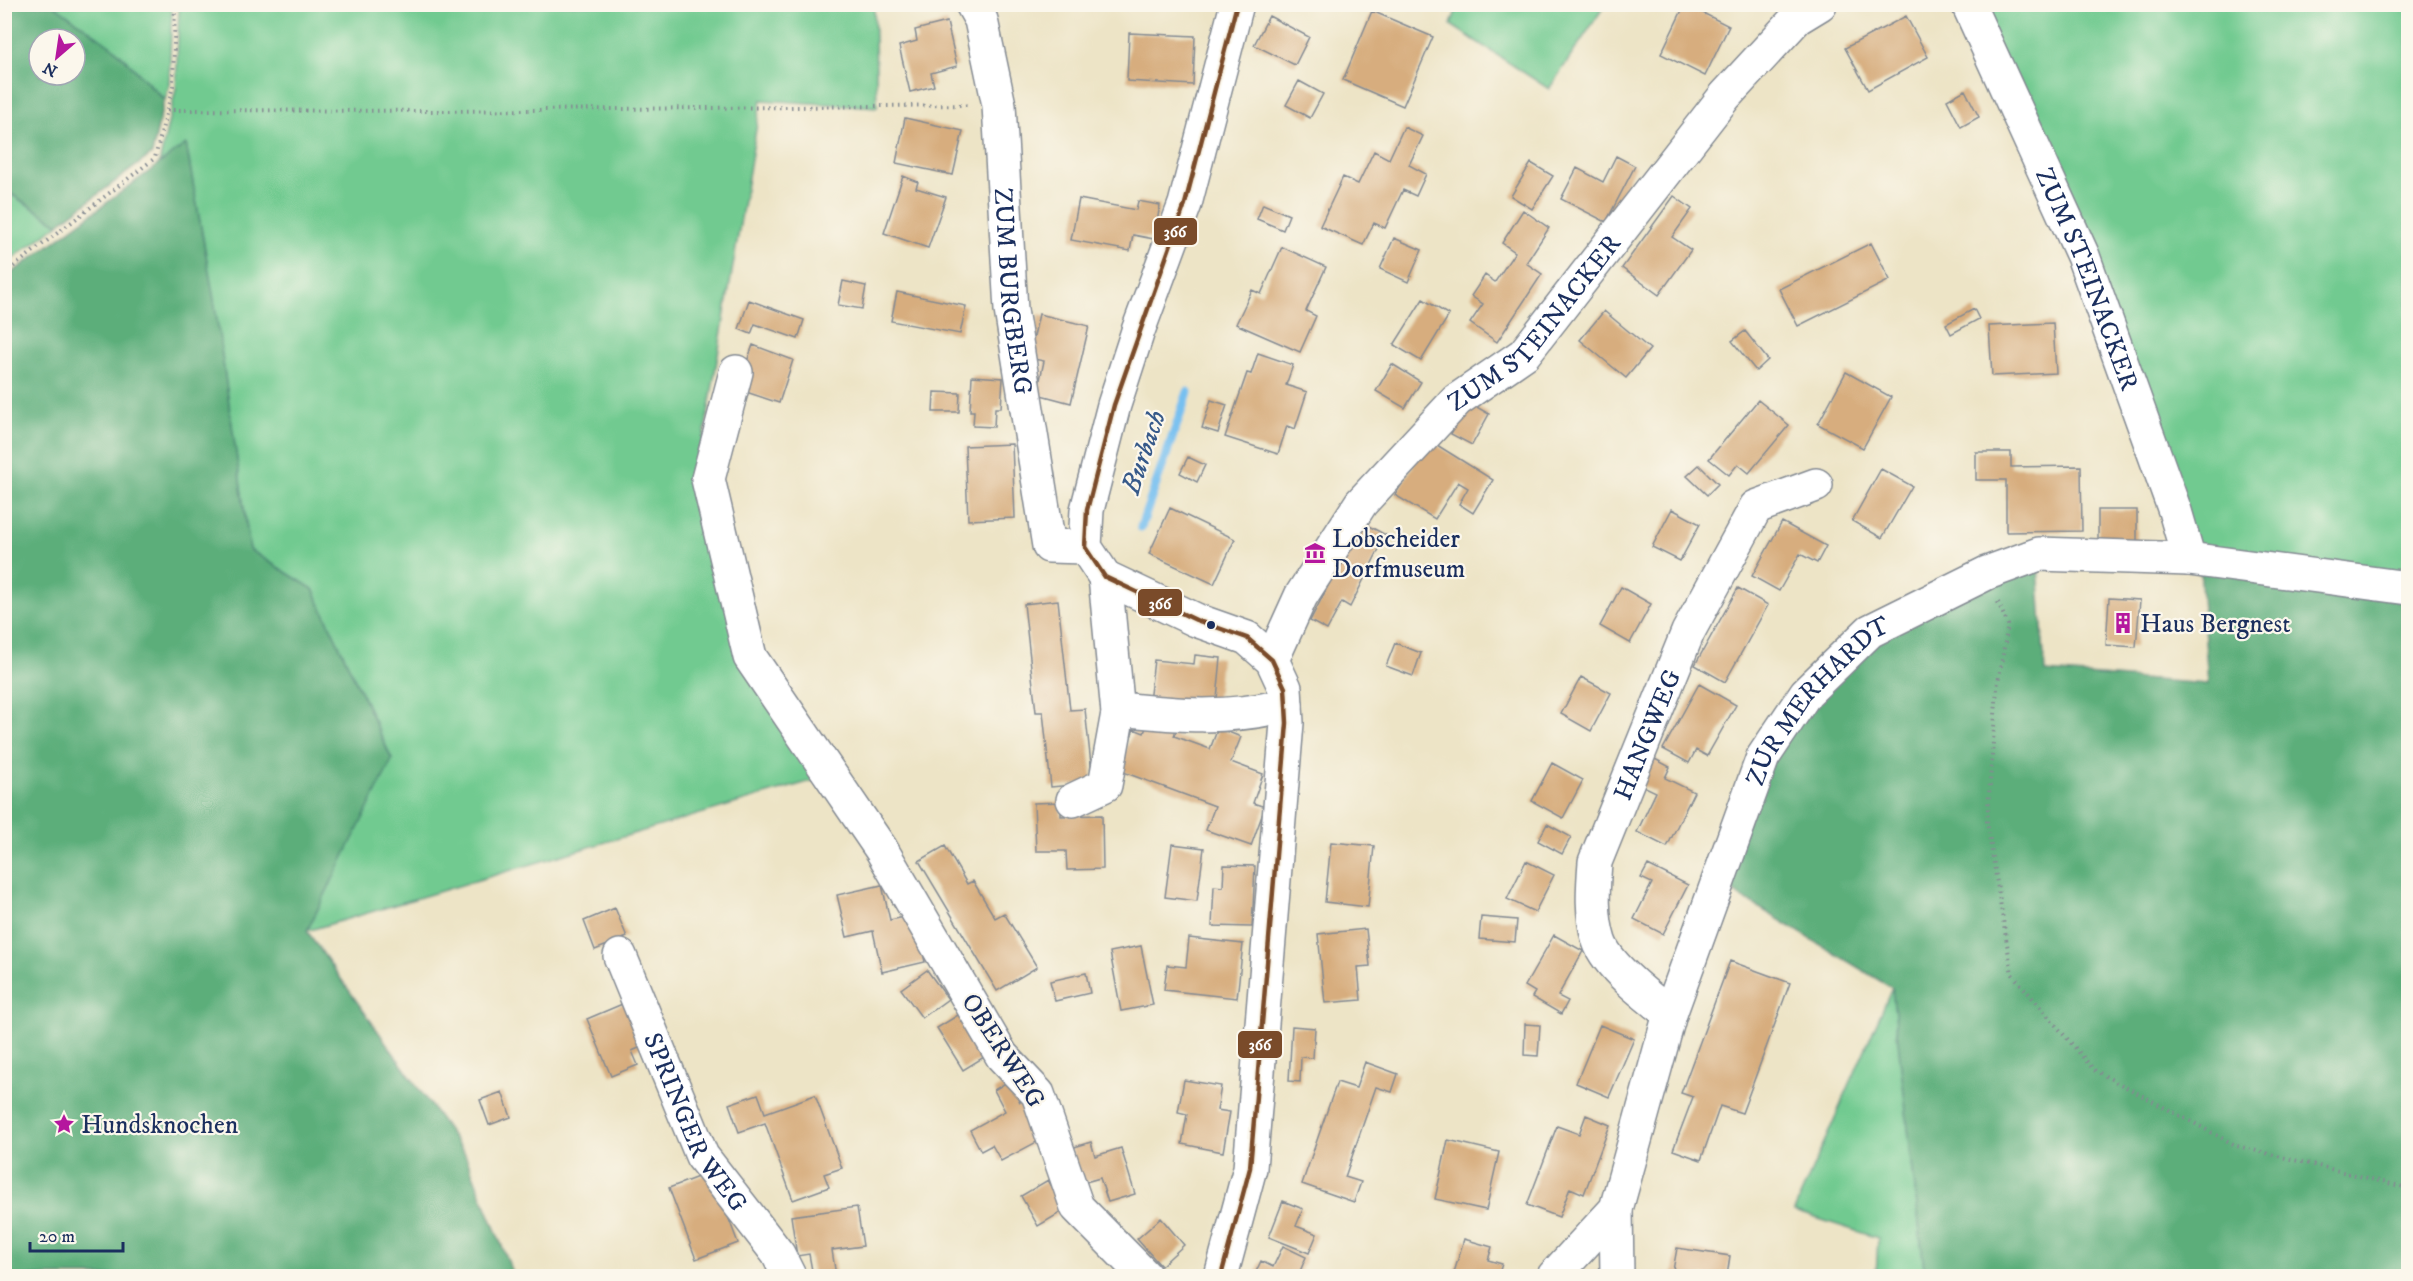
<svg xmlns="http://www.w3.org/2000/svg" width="2413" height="1281" font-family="'IM FELL DW Pica',serif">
<rect width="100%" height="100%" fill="#fbf7ec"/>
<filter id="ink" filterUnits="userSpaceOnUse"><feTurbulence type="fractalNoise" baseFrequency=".0167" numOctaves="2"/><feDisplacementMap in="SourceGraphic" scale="12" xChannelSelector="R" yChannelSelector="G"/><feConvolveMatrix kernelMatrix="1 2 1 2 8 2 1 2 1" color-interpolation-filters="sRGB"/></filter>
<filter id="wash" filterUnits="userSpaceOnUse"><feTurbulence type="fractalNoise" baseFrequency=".008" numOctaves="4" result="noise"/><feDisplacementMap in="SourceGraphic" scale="24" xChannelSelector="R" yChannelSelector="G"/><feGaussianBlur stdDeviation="1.35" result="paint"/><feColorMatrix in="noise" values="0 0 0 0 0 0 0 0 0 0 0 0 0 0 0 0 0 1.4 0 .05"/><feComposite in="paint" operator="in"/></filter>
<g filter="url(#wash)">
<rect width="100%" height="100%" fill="#ede4c6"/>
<path fill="#71ca90" stroke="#467c77" stroke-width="1.5" d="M 54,5 L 172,5 L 169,86 L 165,100 L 115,49 Z
M 179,5 L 874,5 L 877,107 L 761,100 L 697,479 L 745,663 L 818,779 L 307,931 L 392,759 L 313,589 L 250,550 L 214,300 L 186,144 L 159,164 L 176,88 Z
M 1458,5 L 1458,4 L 1605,5 L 1549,89 L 1451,25 Z
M 1973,5 L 2408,5 L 2408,581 L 2194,554 Z
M 4,190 L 59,224 L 5,264 L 4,264 Z
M 1892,988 L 1925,1276 L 1876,1276 L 1878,1238 L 1794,1211 Z"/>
<path fill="#5cae7a" stroke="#3c6e6c" stroke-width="1.5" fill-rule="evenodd" d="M 4,5 L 54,5 L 114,48 L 164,100 L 152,154 L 58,224 L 5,190 ZM 39,39 L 75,39 L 75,75 L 39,75 Z
M 186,144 L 214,300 L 250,550 L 313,589 L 392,760 L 307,931 L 465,1154 L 514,1276 L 5,1276 L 5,278 Z
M 2038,565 L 2045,672 L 2208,684 L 2200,567 L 2408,593 L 2408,1276 L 1925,1276 L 1892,988 L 1725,887 L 1768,759 L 1875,636 Z"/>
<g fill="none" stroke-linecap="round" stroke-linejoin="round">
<path stroke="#77c0f0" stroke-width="9" d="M 1141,527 L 1188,392"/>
</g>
<g id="blocks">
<path fill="#d7ad7e" d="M 1685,4 L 1729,26 L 1705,76 L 1661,54 Z
M 1372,11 L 1433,37 L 1403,106 L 1343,80 Z
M 1269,16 L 1309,37 L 1295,65 L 1254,45 Z
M 1906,16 L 1928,57 L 1868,90 L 1845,48 Z
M 947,22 L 957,66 L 931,73 L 934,86 L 910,92 L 899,46 L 917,41 L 915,30 Z
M 1129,33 L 1195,36 L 1193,85 L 1127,81 Z
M 1299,81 L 1323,94 L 1310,118 L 1286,105 Z
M 1965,90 L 1979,117 L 1961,127 L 1947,100 Z
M 905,118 L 963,131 L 953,175 L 896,163 Z
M 1404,127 L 1423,136 L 1409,165 L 1426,174 L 1416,196 L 1403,190 L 1385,228 L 1374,223 L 1363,245 L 1320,226 L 1343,177 L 1358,184 L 1374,151 L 1389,159 Z
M 1616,156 L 1635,166 L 1606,222 L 1561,199 L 1577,168 L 1603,182 Z
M 1531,163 L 1553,176 L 1532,209 L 1511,196 Z
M 903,176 L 918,182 L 916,188 L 946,197 L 928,248 L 884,233 Z
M 1674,196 L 1692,209 L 1672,237 L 1691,250 L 1659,295 L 1622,268 Z
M 1079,199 L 1136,210 L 1138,201 L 1160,205 L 1154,239 L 1133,235 L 1130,251 L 1071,240 Z
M 1263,204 L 1289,215 L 1283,230 L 1257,219 Z
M 1523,210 L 1549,228 L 1526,263 L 1542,274 L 1497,342 L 1470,323 L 1483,304 L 1471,296 L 1485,275 L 1495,282 L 1515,252 L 1502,243 Z
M 1394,238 L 1422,250 L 1408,282 L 1380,269 Z
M 1871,243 L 1890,280 L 1798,326 L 1779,289 Z
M 1282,247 L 1326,267 L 1306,311 L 1316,316 L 1300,352 L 1236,324 L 1252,290 L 1261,294 Z
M 843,281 L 866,286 L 862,309 L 838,305 Z
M 897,292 L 966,306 L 960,334 L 891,321 Z
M 1423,299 L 1449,315 L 1421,361 L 1394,345 Z
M 749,300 L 804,320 L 798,339 L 755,324 L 751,334 L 739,329 Z
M 1974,309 L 1979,319 L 1951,334 L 1946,324 Z
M 1604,311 L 1650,349 L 1626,378 L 1580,340 Z
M 1039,314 L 1089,326 L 1071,403 L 1037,394 L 1044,361 L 1029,358 Z
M 2053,323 L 2056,373 L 1992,376 L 1989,326 Z
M 1745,331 L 1768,360 L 1756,371 L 1732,341 Z
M 753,345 L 793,360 L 779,403 L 737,389 Z
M 1258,353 L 1293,365 L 1286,385 L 1307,392 L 1295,429 L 1287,426 L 1278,454 L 1225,437 L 1247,373 L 1251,374 Z
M 1392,364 L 1421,382 L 1405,408 L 1376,391 Z
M 1846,372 L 1891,397 L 1863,448 L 1818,424 Z
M 972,376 L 1003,378 L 1001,408 L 995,408 L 994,427 L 973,426 L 974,411 L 970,411 Z
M 934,392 L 960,393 L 959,412 L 933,412 Z
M 1211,400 L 1227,405 L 1218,433 L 1202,428 Z
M 1758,400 L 1789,425 L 1749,473 L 1738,464 L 1729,475 L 1709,459 Z
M 1468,402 L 1489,414 L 1472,445 L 1451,434 Z
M 1429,440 L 1493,480 L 1473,513 L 1459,504 L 1468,488 L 1458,482 L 1435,519 L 1395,495 Z
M 1012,444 L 1015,518 L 968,520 L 965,446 Z
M 1976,452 L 2011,452 L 2011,467 L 2081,466 L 2082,531 L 2006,532 L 2006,480 L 1976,480 Z
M 1188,457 L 1205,465 L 1197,482 L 1180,473 Z
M 1699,465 L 1718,484 L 1707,495 L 1687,476 Z
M 1881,469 L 1912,486 L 1882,538 L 1852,521 Z
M 1170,508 L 1235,539 L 1214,584 L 1149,554 Z
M 1672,509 L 1700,524 L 1680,561 L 1652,547 Z
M 2098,510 L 2137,510 L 2137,546 L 2098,546 Z
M 1361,522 L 1386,535 L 1350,607 L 1342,602 L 1327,630 L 1310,621 Z
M 1782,522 L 1826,546 L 1817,563 L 1800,554 L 1779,591 L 1752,576 Z
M 1621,587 L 1651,604 L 1630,643 L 1600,626 Z
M 1738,588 L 1768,605 L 1725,682 L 1695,665 Z
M 2109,598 L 2140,600 L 2136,647 L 2106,645 Z
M 1058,600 L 1070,710 L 1085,709 L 1093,783 L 1051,787 L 1043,712 L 1036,712 L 1024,604 Z
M 1395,643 L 1421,653 L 1413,676 L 1386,666 Z
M 1195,655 L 1221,658 L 1216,709 L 1149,702 L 1154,660 L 1194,664 Z
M 1581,677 L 1611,693 L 1591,731 L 1561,714 Z
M 1699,684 L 1736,705 L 1707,756 L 1696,750 L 1689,763 L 1663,749 Z
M 1150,716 L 1177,727 L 1174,736 L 1210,749 L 1218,728 L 1241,737 L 1231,762 L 1263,774 L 1253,803 L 1265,807 L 1251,846 L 1206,830 L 1215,806 L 1118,770 L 1134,729 L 1144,733 Z
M 1653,758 L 1670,767 L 1665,778 L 1694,792 L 1667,847 L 1637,832 L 1656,792 L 1639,784 Z
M 1552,763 L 1583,780 L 1563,818 L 1532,801 Z
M 1061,802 L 1061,816 L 1102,815 L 1103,869 L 1067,870 L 1066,851 L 1036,851 L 1034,803 Z
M 1547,824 L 1571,837 L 1562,854 L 1538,841 Z
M 1331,842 L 1374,846 L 1368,907 L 1325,902 Z
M 1172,844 L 1204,848 L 1197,901 L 1165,897 Z
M 945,846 L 967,884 L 973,881 L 995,918 L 1004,913 L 1037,967 L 997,991 L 919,861 Z
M 1526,861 L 1554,875 L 1535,912 L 1507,899 Z
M 1224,865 L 1255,866 L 1252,927 L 1212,926 L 1214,886 L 1223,887 Z
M 1648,865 L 1688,885 L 1663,934 L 1634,919 L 1652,883 L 1641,878 Z
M 882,885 L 890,920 L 914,915 L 925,962 L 882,972 L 873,931 L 847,937 L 837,895 Z
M 615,908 L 627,937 L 595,950 L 584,921 Z
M 1481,917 L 1517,920 L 1515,942 L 1479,939 Z
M 1366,929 L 1370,966 L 1358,967 L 1361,1000 L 1325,1003 L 1318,934 Z
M 1554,935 L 1583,951 L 1558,996 L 1568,1001 L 1561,1014 L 1532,997 L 1535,992 L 1525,986 Z
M 1189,938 L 1243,944 L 1237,998 L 1164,990 L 1167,965 L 1186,967 Z
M 1141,946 L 1153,1005 L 1121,1011 L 1110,952 Z
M 1730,961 L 1790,983 L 1742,1113 L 1720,1106 L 1701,1160 L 1673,1150 L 1693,1097 L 1681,1093 Z
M 927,970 L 948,999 L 922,1018 L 901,989 Z
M 1086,973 L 1090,993 L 1055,1001 L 1050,981 Z
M 627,1002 L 646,1045 L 632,1051 L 638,1065 L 611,1076 L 587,1019 Z
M 963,1012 L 989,1054 L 963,1070 L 937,1028 Z
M 1525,1024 L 1540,1025 L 1538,1056 L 1524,1055 Z
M 1600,1025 L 1634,1039 L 1609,1097 L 1576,1083 Z
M 1292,1026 L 1315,1028 L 1313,1058 L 1301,1057 L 1300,1082 L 1289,1081 Z
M 1365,1062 L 1398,1074 L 1392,1092 L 1376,1087 L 1345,1177 L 1361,1182 L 1354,1202 L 1302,1184 L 1337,1082 L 1356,1088 Z
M 1184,1080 L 1221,1086 L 1217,1110 L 1230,1112 L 1223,1152 L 1182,1144 L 1187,1114 L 1178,1112 Z
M 1009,1081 L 1020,1102 L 1028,1098 L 1048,1136 L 1001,1161 L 992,1145 L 981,1151 L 970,1130 L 1005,1111 L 994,1090 Z
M 502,1092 L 511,1117 L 489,1125 L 480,1100 Z
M 758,1094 L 765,1113 L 815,1095 L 842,1168 L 824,1174 L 829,1187 L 793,1200 L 765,1123 L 739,1132 L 729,1104 Z
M 1586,1115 L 1610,1125 L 1584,1194 L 1570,1188 L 1559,1217 L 1527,1205 L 1557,1126 L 1579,1134 Z
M 1448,1140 L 1499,1152 L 1486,1210 L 1435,1199 Z
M 1091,1142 L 1095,1156 L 1121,1148 L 1135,1194 L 1108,1202 L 1100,1178 L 1082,1183 L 1071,1148 Z
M 711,1172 L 738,1243 L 696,1259 L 669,1188 Z
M 1048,1180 L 1065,1210 L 1038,1226 L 1021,1196 Z
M 1283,1201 L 1303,1209 L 1296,1226 L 1317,1234 L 1309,1253 L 1269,1237 Z
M 857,1207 L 863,1246 L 832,1250 L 836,1276 L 813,1276 L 809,1254 L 797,1256 L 791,1216 Z
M 1161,1218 L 1184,1245 L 1161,1266 L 1137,1239 Z
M 1464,1239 L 1492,1247 L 1488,1260 L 1502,1264 L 1498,1276 L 1453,1276 Z
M 1283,1246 L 1306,1257 L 1298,1276 L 1254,1276 L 1261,1261 L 1273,1267 Z
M 1677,1248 L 1730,1256 L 1727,1276 L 1672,1276 Z"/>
</g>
</g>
<g filter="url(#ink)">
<use href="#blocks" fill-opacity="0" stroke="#848a92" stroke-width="1.5"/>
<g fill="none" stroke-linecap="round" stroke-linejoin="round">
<defs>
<g id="minor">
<path id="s1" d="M 972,4 L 981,20 L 999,105 L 1011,310 L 1049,546 L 1085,547"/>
<path id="s2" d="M 1968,4 L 2083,256 L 2175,511 L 2189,559"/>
<path d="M 736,372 L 708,479 L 750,657 L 881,849 L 1002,1056 L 1038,1094 L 1077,1207 L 1145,1276"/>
<path id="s3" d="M 1272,660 L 1301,596 L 1361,503 L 1457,400 L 1524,354 L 1725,96 L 1797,18 L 1820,4"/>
<path d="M 1118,709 C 1177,715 1227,720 1286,705"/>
<path d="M 1073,800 L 1105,785 L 1118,713 L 1105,577"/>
<path id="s4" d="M 620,956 L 702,1156 L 778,1254 L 789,1276"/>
<path id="s5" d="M 1670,1014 C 1649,998 1607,966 1599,941 C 1591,916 1593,888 1595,862 L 1688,632 L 1756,507 L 1816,485"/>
<path d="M 1616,1209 L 1617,1276"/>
<path d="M 1221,1276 L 1250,1168 L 1287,723 L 1285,688 L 1272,660 L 1247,638 L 1196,620 L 1105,577 L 1085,547 L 1087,510 L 1114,405 L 1138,331 L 1185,204 L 1237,4"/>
<path id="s6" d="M 1554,1276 L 1616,1209 L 1670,1014 L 1763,757 L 1806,693 L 1870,631 L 1987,573 L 2039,554 L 2189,559 L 2408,588"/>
</g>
</defs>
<use href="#minor" stroke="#848a92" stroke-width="36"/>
<path stroke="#848a92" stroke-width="4" stroke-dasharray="1.5 4.5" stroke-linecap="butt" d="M 167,110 L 443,111 L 967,105
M 4,274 L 155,158 L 173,86 L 175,4
M 1998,602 L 2008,625 L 1997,688 L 1987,822 L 2012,974 L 2094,1070 L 2237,1146 L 2408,1188"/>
<use href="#minor" stroke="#fff" stroke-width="33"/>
<defs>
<path id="bus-1" d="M 1221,1276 L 1250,1168 L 1287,723 L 1285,688 L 1272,660 L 1247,638 L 1196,620 L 1105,577 L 1085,547 L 1087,510 L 1114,405 L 1185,204 L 1237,4"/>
</defs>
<use href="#bus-1" stroke="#fbf7ec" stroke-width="9"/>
<use href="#bus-1" stroke="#7a4b2a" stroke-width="4.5"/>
</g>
</g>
<defs>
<symbol id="museum-bare" viewBox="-9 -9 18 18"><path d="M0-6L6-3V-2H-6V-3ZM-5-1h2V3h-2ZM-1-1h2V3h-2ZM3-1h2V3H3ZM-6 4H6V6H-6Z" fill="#b5179e" stroke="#fbf7ec" stroke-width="2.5" paint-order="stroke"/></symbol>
<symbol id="building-bare" viewBox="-9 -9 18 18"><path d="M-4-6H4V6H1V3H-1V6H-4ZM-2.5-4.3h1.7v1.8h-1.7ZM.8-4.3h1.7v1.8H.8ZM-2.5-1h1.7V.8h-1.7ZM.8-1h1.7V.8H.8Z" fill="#b5179e" stroke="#fbf7ec" stroke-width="2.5" paint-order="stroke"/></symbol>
<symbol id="sight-bare" viewBox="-9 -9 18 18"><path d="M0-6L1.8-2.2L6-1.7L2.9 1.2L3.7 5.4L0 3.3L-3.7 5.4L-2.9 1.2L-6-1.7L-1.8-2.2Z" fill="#b5179e" stroke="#fbf7ec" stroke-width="2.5" paint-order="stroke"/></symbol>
</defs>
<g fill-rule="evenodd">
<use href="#museum-bare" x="1300" y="538" width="30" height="30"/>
<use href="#building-bare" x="2108" y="608" width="30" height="30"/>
<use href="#sight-bare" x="49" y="1109" width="30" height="30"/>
</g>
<circle fill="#1b2f5e" stroke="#fbf7ec" stroke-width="2" cx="1211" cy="625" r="5"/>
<g text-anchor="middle" stroke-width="4.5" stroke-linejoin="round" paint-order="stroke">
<g font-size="26" fill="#1b2f5e" stroke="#fbf7ec">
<text dy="9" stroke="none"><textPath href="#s2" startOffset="300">ZUM STEINACKER</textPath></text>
<text dy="9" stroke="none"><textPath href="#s1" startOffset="292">ZUM BURGBERG</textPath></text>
<text dy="9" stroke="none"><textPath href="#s3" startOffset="432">ZUM STEINACKER</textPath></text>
<text dy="9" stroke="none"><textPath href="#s6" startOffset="645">ZUR MERHARDT</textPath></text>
<text dy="9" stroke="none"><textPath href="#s5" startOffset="320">HANGWEG</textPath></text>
<text transform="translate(1004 1050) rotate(57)" y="9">OBERWEG</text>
<text dy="9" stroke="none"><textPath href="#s4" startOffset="183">SPRINGER WEG</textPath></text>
</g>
<g font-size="26" fill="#1b2f5e" stroke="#fbf7ec" text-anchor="start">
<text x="1332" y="547">Lobscheider<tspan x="1332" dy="30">Dorfmuseum</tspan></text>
<text x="2140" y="632">Haus Bergnest</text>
<text x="81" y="1133">Hundsknochen</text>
</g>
<g font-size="27" font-style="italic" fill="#375a8a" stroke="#fbf7ec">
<text transform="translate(1143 452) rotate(-71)" y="9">Burbach</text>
</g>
</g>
<g stroke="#fbf7ec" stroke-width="2">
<rect x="1153" y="217" width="45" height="29" rx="6" fill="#7a4b2a"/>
<rect x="1137" y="588" width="46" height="29" rx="6" fill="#7a4b2a"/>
<rect x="1237" y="1030" width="46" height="29" rx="6" fill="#7a4b2a"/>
</g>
<g font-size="16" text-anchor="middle" font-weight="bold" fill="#fff">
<text x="1175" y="237">366</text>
<text x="1160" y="609">366</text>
<text x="1260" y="1050">366</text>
</g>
<rect width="2413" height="1281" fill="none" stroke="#fbf7ec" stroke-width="24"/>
<g transform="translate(57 57) rotate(209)"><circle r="28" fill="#fbf7ec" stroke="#a1a7b3" stroke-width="1.5"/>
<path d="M0-4.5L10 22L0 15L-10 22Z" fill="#b5179e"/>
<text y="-9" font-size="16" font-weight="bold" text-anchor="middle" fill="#1b2f5e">N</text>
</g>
<path d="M30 1242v9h93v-9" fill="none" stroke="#1b2f5e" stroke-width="3"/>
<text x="39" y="1242" font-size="18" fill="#1b2f5e" stroke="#fbf7ec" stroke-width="4.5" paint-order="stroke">20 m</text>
</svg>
